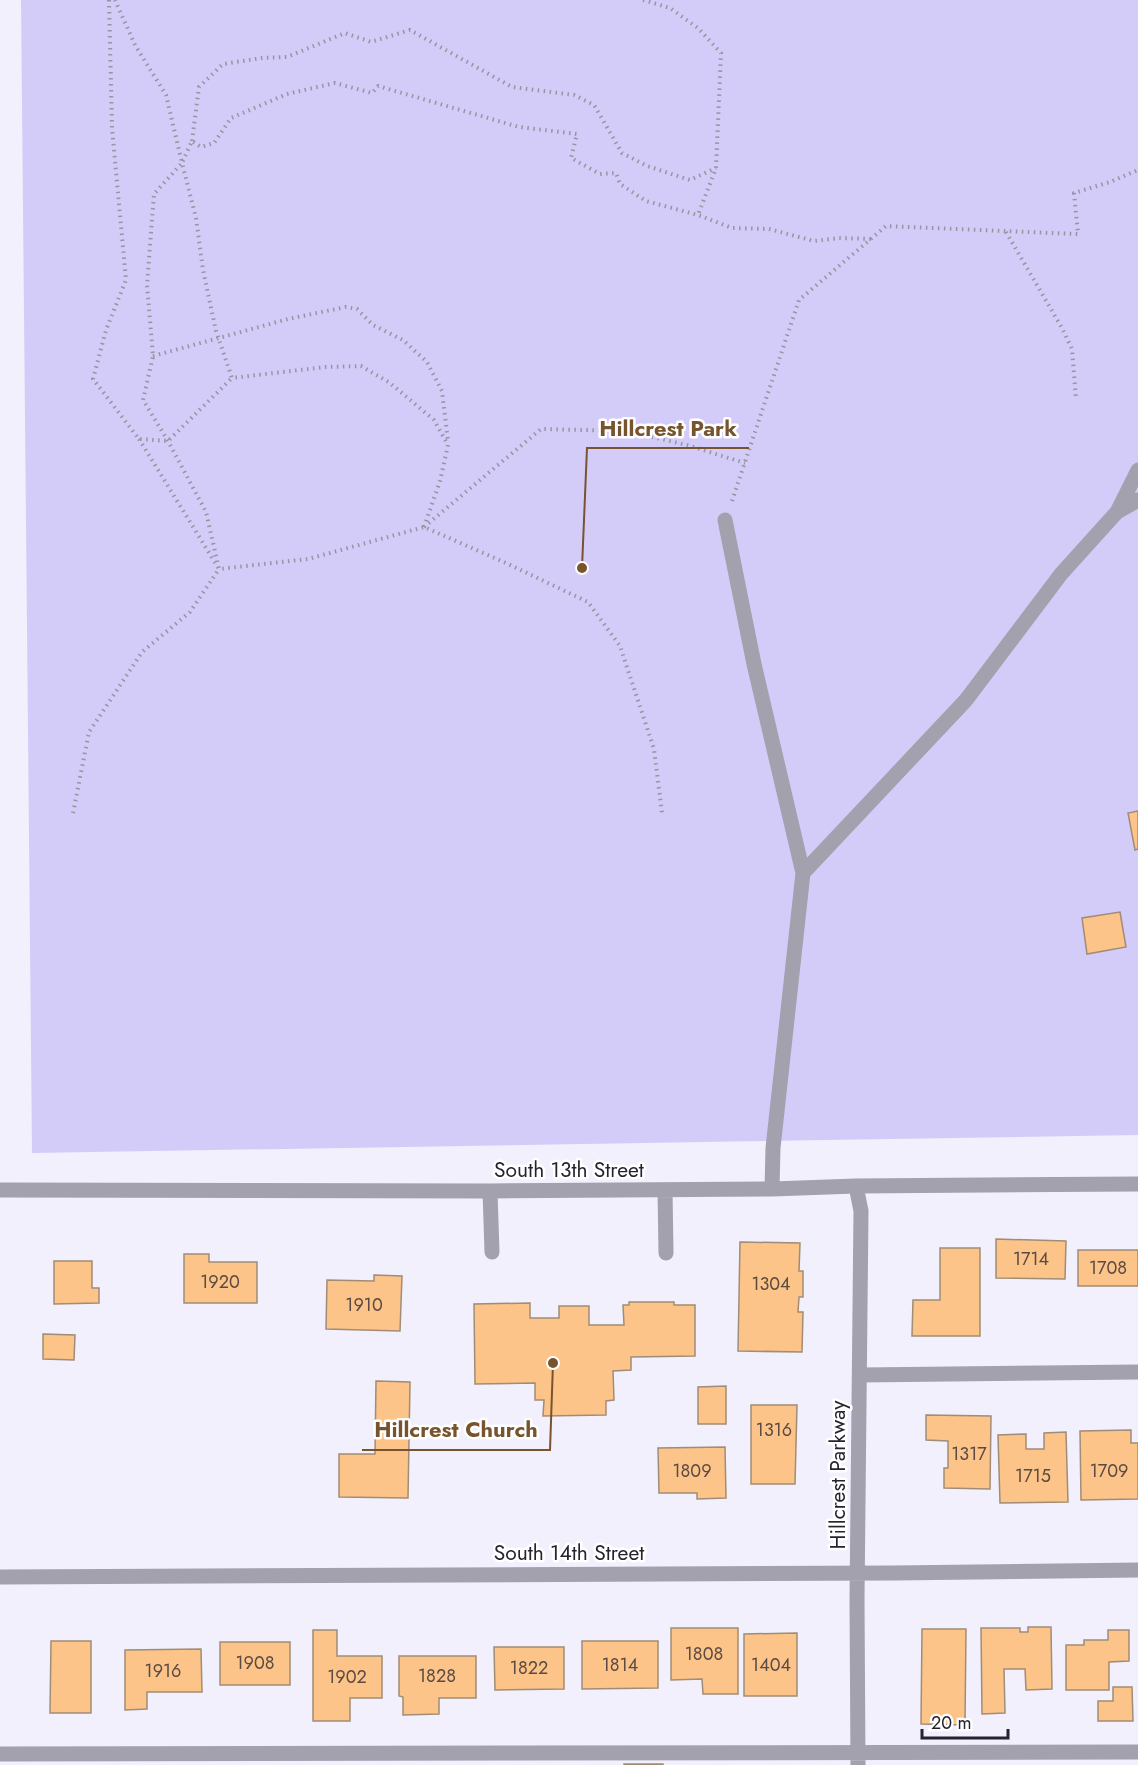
<svg xmlns="http://www.w3.org/2000/svg" width="1138" height="1765" font-family="Jost,sans-serif">
<rect width="100%" height="100%" fill="#f1f0fc"/>
<path fill="#d3ccf9" d="M 21,0 L 1138,0 L 1138,1135 L 32,1153 Z"/>
<path fill="#fcc488" stroke="#a18c76" stroke-width="1.5" d="M 1138,811 L 1138,849 L 1135,850 L 1128,813 Z
M 1120,912 L 1126,947 L 1087,954 L 1082,918 Z
M 996,1239 L 1066,1241 L 1065,1279 L 996,1278 Z
M 740,1242 L 800,1243 L 799,1271 L 803,1271 L 803,1297 L 799,1297 L 798,1312 L 803,1312 L 802,1352 L 738,1351 Z
M 940,1248 L 980,1248 L 980,1336 L 912,1336 L 913,1300 L 940,1300 Z
M 1078,1250 L 1138,1250 L 1138,1286 L 1078,1286 Z
M 184,1254 L 209,1254 L 209,1262 L 257,1262 L 257,1303 L 184,1303 Z
M 54,1261 L 92,1261 L 92,1288 L 99,1288 L 99,1303 L 54,1304 Z
M 374,1275 L 402,1276 L 400,1331 L 326,1329 L 327,1280 L 374,1281 Z
M 629,1302 L 674,1302 L 674,1305 L 695,1305 L 695,1356 L 631,1357 L 631,1370 L 613,1371 L 614,1400 L 606,1401 L 606,1415 L 543,1416 L 544,1400 L 535,1400 L 535,1383 L 475,1384 L 474,1304 L 530,1303 L 530,1318 L 559,1318 L 559,1306 L 589,1306 L 589,1325 L 624,1325 L 623,1305 L 629,1305 Z
M 43,1334 L 75,1335 L 74,1360 L 43,1359 Z
M 376,1381 L 410,1382 L 408,1498 L 339,1497 L 339,1454 L 375,1454 Z
M 726,1386 L 726,1424 L 698,1424 L 698,1387 Z
M 751,1405 L 797,1405 L 795,1484 L 751,1484 Z
M 926,1415 L 991,1416 L 990,1489 L 944,1488 L 944,1468 L 948,1468 L 948,1441 L 926,1440 Z
M 1131,1430 L 1131,1443 L 1138,1443 L 1138,1499 L 1081,1500 L 1080,1431 Z
M 1066,1432 L 1068,1502 L 1000,1503 L 998,1435 L 1026,1434 L 1026,1449 L 1044,1449 L 1044,1433 Z
M 725,1447 L 726,1498 L 697,1499 L 697,1493 L 659,1493 L 658,1448 Z
M 1028,1627 L 1051,1627 L 1052,1689 L 1026,1690 L 1025,1669 L 1004,1669 L 1005,1713 L 982,1714 L 981,1628 L 1020,1628 L 1020,1632 L 1028,1632 Z
M 671,1628 L 738,1628 L 738,1694 L 703,1694 L 702,1679 L 671,1680 Z
M 922,1629 L 966,1629 L 965,1725 L 921,1724 Z
M 313,1630 L 337,1630 L 337,1656 L 382,1656 L 382,1698 L 350,1698 L 350,1721 L 313,1721 Z
M 1108,1630 L 1129,1630 L 1129,1661 L 1109,1662 L 1109,1690 L 1066,1690 L 1066,1645 L 1084,1645 L 1084,1640 L 1108,1640 Z
M 797,1633 L 797,1696 L 744,1696 L 744,1634 Z
M 51,1641 L 91,1641 L 91,1713 L 50,1713 Z
M 582,1641 L 658,1641 L 658,1688 L 582,1689 Z
M 220,1642 L 290,1642 L 290,1685 L 220,1685 Z
M 494,1647 L 564,1647 L 564,1689 L 495,1690 Z
M 201,1649 L 202,1692 L 147,1692 L 147,1709 L 125,1710 L 125,1650 Z
M 399,1656 L 476,1656 L 476,1698 L 439,1698 L 439,1714 L 403,1715 L 403,1697 L 399,1696 Z
M 1113,1687 L 1132,1687 L 1133,1721 L 1098,1721 L 1098,1701 L 1113,1701 Z
M 624,1764 L 663,1764 L 663,1765 L 624,1765 Z"/>
<g fill="none" stroke-linecap="round" stroke-linejoin="round">
<path stroke="#9695a0" stroke-width="4" stroke-dasharray="1.5 4.5" stroke-linecap="butt" d="M 109,0 L 112,128 L 126,280 L 106,330 L 93,379 L 139,439 L 168,441 L 232,378
M 643,0 L 670,8 L 698,28 L 721,53 L 716,168 L 698,215
M 192,141 L 199,87 L 223,64 L 262,58 L 287,57 L 345,33 L 371,42 L 410,30 L 512,87 L 574,95 L 594,105 L 622,153 L 647,166 L 690,180 L 716,168
M 1006,232 L 1062,328 L 1072,349 L 1076,399
M 153,356 L 288,319 L 346,307 L 357,309 L 373,325 L 403,340 L 427,362 L 442,391 L 448,441
M 139,439 L 219,569 L 308,559 L 424,527 L 506,563 L 588,602 L 620,646 L 654,749 L 662,813
M 732,501 L 799,300 L 886,226 L 1078,234 L 1074,193 L 1110,182 L 1138,170
M 424,527 L 440,481 L 448,445 L 434,420 L 390,383 L 361,366 L 325,367 L 232,378 L 216,331 L 203,270 L 196,218 L 182,163 L 192,141 L 201,147 L 214,143 L 231,118 L 287,94 L 335,83 L 372,93 L 378,86 L 519,127 L 577,134 L 571,158 L 600,174 L 616,173 L 620,184 L 646,201 L 698,215 L 732,228 L 769,229 L 814,241 L 839,238 L 871,239
M 424,527 L 541,429 L 626,431 L 687,445 L 745,463
M 73,813 L 89,732 L 142,652 L 190,612 L 219,569 L 206,512 L 168,441 L 143,400 L 153,356 L 147,285 L 154,194 L 182,163 L 166,95 L 135,45 L 115,0"/>
<path stroke="#a2a1ad" stroke-width="15" d="M 1117,512 L 1138,500
M 725,520 L 754,664 L 803,873
M 856,1186 L 861,1211 L 857,1600 L 858,1765
M 772,1189 L 773,1148 L 803,873 L 966,700 L 1061,574 L 1117,512 L 1138,470
M 0,1190 L 490,1191 L 772,1189 L 856,1186 L 1138,1184
M 665,1190 L 666,1253
M 490,1191 L 492,1252
M 860,1375 L 1138,1372
M 0,1577 L 894,1573 L 1138,1570
M 0,1754 L 1138,1752"/>
</g>
<g text-anchor="middle" stroke-width="5" stroke-linejoin="round" paint-order="stroke">
<g font-size="18" fill="#5b4b44">
<text x="1031" y="1265">1714</text>
<text x="1108" y="1274">1708</text>
<text x="220" y="1288">1920</text>
<text x="771" y="1290">1304</text>
<text x="364" y="1311">1910</text>
<text x="774" y="1436">1316</text>
<text x="969" y="1460">1317</text>
<text x="692" y="1477">1809</text>
<text x="1109" y="1477">1709</text>
<text x="1033" y="1482">1715</text>
<text x="704" y="1660">1808</text>
<text x="255" y="1669">1908</text>
<text x="620" y="1671">1814</text>
<text x="771" y="1671">1404</text>
<text x="529" y="1674">1822</text>
<text x="163" y="1677">1916</text>
<text x="437" y="1682">1828</text>
<text x="347" y="1683">1902</text>
</g>
<g font-size="21" fill="#25232e" stroke="#fff">
<text x="569" y="1177">South 13th Street</text>
<text transform="translate(838 1475) rotate(-90)" y="7">Hillcrest Parkway</text>
<text x="569" y="1560">South 14th Street</text>
</g>
</g>
<path fill="none" stroke="#77542d" stroke-width="2" d="M582 568L587 448H749M553 1363L550 1450H362"/>
<g fill="#77542d" stroke="#fff" stroke-width="2">
<circle cx="582" cy="568" r="6"/>
<circle cx="553" cy="1363" r="6"/>
</g>
<g font-size="22" text-anchor="middle" font-weight="bold" fill="#77542d" stroke="#fff" stroke-width="5" stroke-linejoin="round" paint-order="stroke">
<text x="668" y="436">Hillcrest Park</text>
<text x="456" y="1437">Hillcrest Church</text>
</g>
<path d="M922 1729v9h86v-9" fill="none" stroke="#25232e" stroke-width="3"/>
<text x="931" y="1729" font-size="18" fill="#25232e" stroke="#ffffff" stroke-width="4.5" paint-order="stroke">20 m</text>
</svg>
